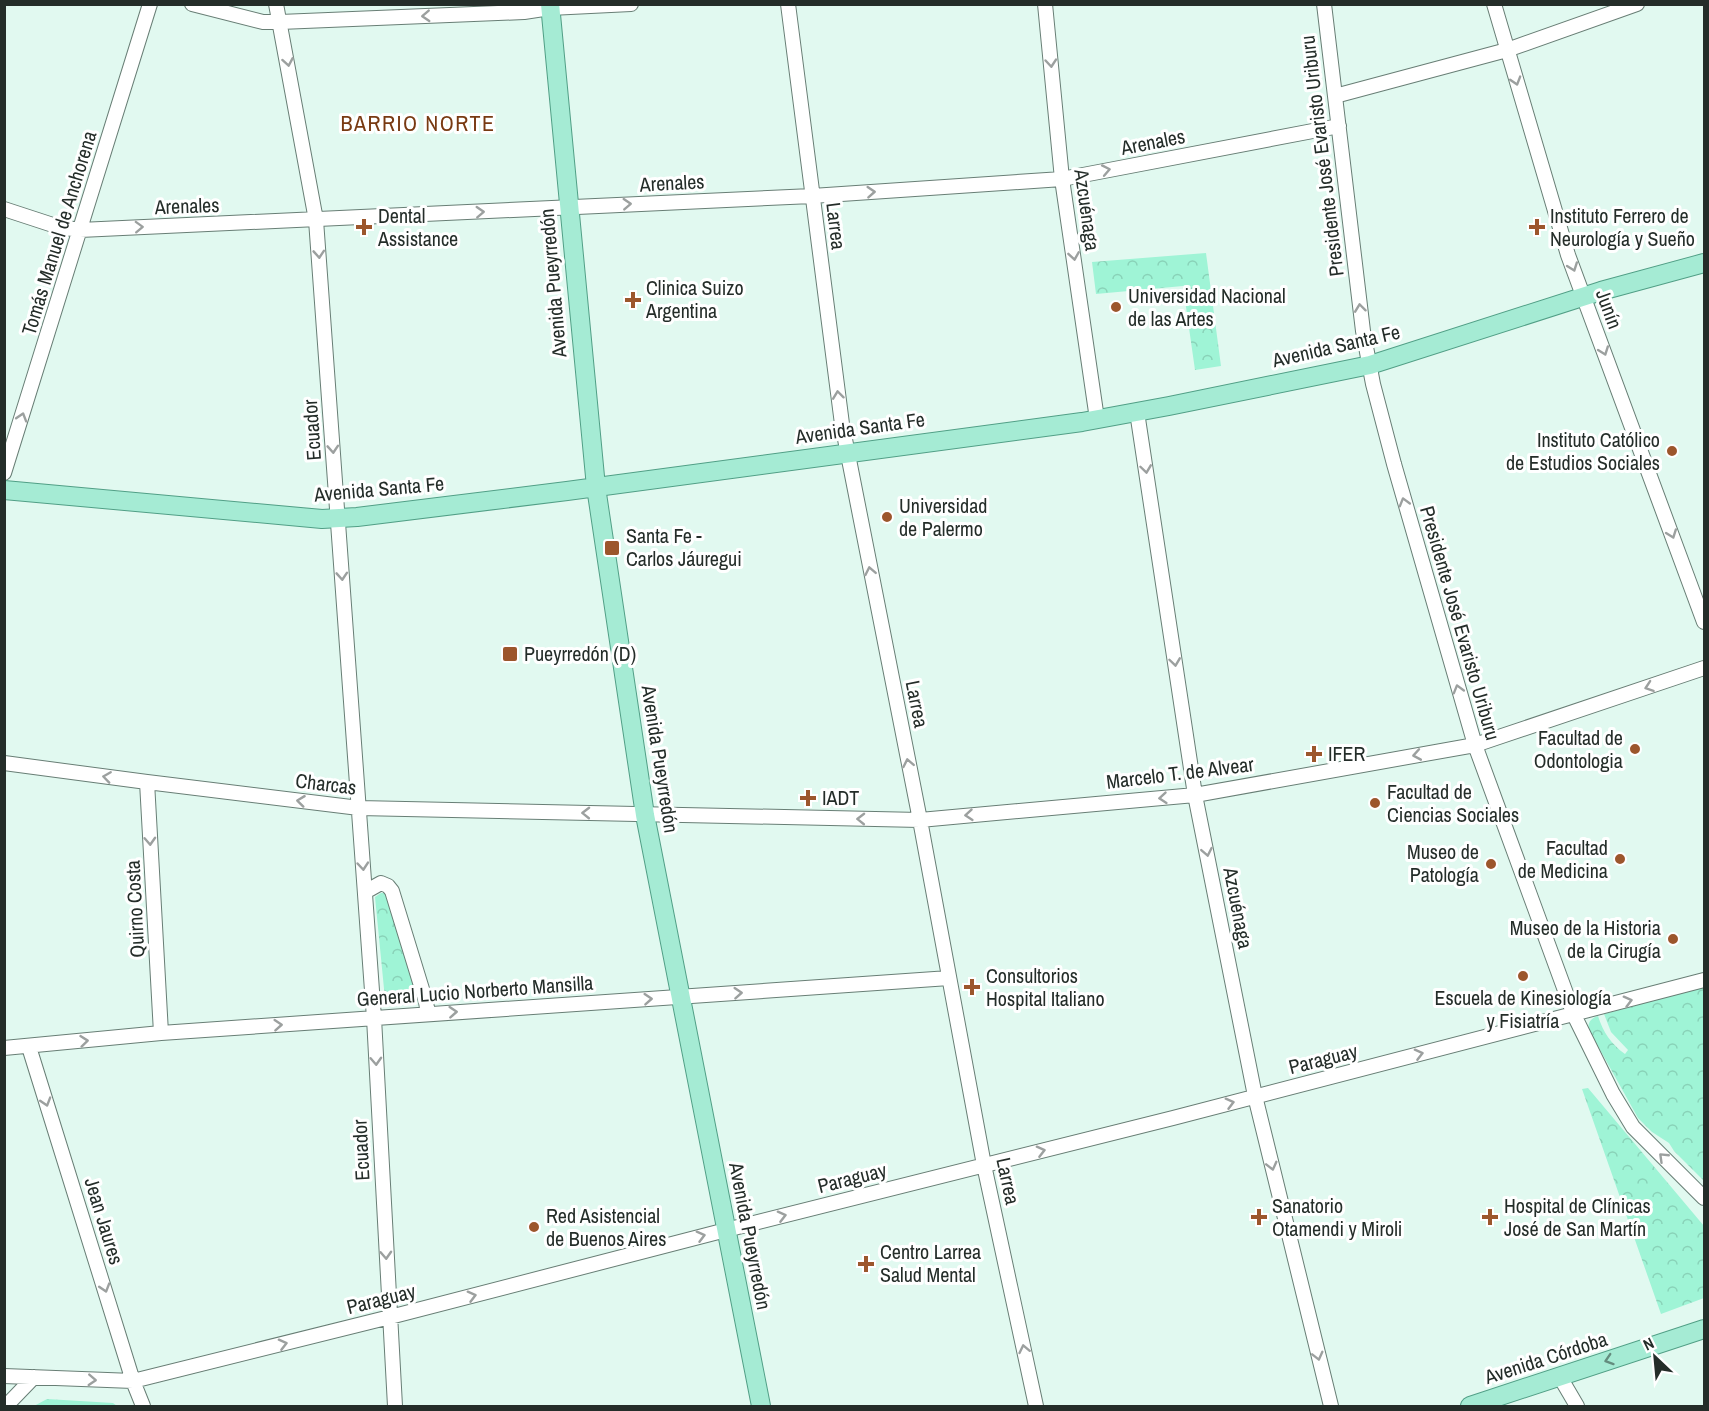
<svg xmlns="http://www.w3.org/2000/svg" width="1709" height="1411" font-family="'Archivo Narrow',sans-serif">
<defs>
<pattern id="park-crowns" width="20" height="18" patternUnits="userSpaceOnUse" patternTransform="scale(1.5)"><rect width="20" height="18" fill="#9ff4d6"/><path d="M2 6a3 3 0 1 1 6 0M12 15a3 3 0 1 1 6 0" fill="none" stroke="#89d2b8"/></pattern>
</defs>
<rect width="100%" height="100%" fill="#e1f9f0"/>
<path fill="url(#park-crowns)" d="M 1206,253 L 1221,366 L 1195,370 L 1183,286 L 1096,294 L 1092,262 Z
M 381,893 L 387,893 L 421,1001 C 407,1007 399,1007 385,999 L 375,897 Z
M 1704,987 L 1704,1181 L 1674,1151 L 1669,1143 L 1652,1132 L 1638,1118 L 1589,1030 C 1587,1023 1591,1018 1598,1016 C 1603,1032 1611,1044 1625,1054 L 1628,1050 L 1611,1032 L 1604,1014 Z
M 1588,1088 L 1704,1226 L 1704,1298 L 1661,1314 L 1582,1089 Z
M 47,1399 L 113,1403 L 117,1406 L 34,1406 Z"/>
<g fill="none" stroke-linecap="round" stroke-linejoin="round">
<defs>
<path id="minor" d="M 192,4 L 263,22 L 280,22 L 524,12 L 550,8 L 631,4
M 276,4 L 316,220 L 374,1018 L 395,1406
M 788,4 L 842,424 L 920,820 L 984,1165 L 1036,1406
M 1045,4 L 1062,179 L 1097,419
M 1324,4 L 1363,331 L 1373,384 L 1394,464 L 1475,745 L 1574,1015 L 1613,1094 L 1633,1127 L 1704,1198
M 1494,4 L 1568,255 L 1704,622
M 1335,96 L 1507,50 L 1637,4
M 4,209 L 59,227 L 80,230 L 812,196 L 1062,179 L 1339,126
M 1137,412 L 1195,795 L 1255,1096 L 1331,1406
M 4,473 L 150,4
M 4,763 L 147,782 L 359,808 L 920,820 L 1195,795 L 1475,745 L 1704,668
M 147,782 L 161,1033
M 365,892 L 381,883 L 388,886 L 392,891 L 426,1002 L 428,1014
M 29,1047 L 133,1381 L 143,1406
M 4,1048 L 161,1033 L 949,978
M 4,1376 L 133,1381 L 390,1317 L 726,1230 L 1173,1118 L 1704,980
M 1560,1377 L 1577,1406
M 6,1406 L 34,1377"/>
<path id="major" d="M 550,4 L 596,487 L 645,815 L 761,1406
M 4,490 L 322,519 L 357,517 L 567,491 L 1082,422 L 1169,406 L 1370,365 L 1601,291 L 1704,263
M 1470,1406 L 1704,1329"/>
</defs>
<use href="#minor" stroke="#687e75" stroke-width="16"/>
<use href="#major" stroke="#519f86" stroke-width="20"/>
<use href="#minor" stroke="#fff" stroke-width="14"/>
<use href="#major" stroke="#a5ebd4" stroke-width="18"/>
</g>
<defs><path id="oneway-chevron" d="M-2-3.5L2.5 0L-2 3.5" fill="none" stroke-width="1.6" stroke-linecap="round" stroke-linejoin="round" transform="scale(1.5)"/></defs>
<g stroke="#9ca09f">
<use href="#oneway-chevron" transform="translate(426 16) rotate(177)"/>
<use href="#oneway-chevron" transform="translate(288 62) rotate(80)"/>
<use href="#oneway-chevron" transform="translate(1051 63) rotate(85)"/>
<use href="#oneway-chevron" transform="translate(1516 81) rotate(73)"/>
<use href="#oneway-chevron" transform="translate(1106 170) rotate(-11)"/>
<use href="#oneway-chevron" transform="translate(871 192) rotate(-4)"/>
<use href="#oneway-chevron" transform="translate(627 204) rotate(-3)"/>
<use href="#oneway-chevron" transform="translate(480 212) rotate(-3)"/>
<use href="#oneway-chevron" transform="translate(139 227) rotate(-2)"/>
<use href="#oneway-chevron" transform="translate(319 254) rotate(86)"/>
<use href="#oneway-chevron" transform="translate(1074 256) rotate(81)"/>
<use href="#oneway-chevron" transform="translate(1573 267) rotate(70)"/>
<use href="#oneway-chevron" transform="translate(1360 308) rotate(-97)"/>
<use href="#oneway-chevron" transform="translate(1604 351) rotate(70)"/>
<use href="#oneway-chevron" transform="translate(838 395) rotate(-97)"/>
<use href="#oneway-chevron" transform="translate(22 417) rotate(-73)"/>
<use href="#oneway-chevron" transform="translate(333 449) rotate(86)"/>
<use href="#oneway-chevron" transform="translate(1146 469) rotate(82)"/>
<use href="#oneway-chevron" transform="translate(1404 502) rotate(-106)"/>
<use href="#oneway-chevron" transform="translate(1672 534) rotate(70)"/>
<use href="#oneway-chevron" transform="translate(870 571) rotate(-101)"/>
<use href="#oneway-chevron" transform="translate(342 576) rotate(86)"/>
<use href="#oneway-chevron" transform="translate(1175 662) rotate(82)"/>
<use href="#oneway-chevron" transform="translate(1649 687) rotate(161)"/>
<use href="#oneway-chevron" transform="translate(1458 689) rotate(-106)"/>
<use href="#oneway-chevron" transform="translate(1417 755) rotate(170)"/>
<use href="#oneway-chevron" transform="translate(908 763) rotate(-101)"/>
<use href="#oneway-chevron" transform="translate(107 777) rotate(-172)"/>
<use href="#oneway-chevron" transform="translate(1163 798) rotate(175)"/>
<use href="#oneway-chevron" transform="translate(301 801) rotate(-173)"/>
<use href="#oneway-chevron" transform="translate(586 813) rotate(-179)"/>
<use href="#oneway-chevron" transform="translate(969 815) rotate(175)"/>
<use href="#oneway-chevron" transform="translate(861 819) rotate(-179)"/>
<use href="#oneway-chevron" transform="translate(150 841) rotate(87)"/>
<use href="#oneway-chevron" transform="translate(1207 852) rotate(79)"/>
<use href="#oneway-chevron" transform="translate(363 866) rotate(85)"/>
<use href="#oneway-chevron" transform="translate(738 993) rotate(-4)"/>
<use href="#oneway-chevron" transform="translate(648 999) rotate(-4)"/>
<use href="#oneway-chevron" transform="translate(1628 1001) rotate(-15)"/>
<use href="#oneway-chevron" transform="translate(453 1012) rotate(-4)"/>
<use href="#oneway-chevron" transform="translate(278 1025) rotate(-4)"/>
<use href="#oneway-chevron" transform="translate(84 1041) rotate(-6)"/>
<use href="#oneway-chevron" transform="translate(1419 1054) rotate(-14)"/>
<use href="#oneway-chevron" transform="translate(376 1061) rotate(87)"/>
<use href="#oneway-chevron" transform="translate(46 1102) rotate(73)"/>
<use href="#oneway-chevron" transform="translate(1230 1103) rotate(-15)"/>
<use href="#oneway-chevron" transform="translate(1041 1151) rotate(-14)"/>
<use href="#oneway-chevron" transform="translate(1663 1157) rotate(-136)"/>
<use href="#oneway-chevron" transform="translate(1272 1166) rotate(76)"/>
<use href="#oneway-chevron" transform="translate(782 1216) rotate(-14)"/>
<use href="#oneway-chevron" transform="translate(701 1236) rotate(-15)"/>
<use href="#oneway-chevron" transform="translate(386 1255) rotate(87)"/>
<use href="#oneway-chevron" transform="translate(105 1288) rotate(73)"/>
<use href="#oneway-chevron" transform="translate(472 1296) rotate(-15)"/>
<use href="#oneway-chevron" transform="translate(283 1344) rotate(-14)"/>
<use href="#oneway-chevron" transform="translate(1024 1349) rotate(-102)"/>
<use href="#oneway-chevron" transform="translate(1318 1356) rotate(76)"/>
<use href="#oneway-chevron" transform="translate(92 1380) rotate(3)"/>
</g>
<use stroke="#648c7e" href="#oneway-chevron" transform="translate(1609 1360) rotate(162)"/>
<g fill="#9c562c" stroke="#fff" stroke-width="2">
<path d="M361 218h6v6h6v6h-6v6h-6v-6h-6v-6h6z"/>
<path d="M1534 218h6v6h6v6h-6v6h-6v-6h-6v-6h6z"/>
<path d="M630 291h6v6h6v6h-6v6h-6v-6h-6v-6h6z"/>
<circle cx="1116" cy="307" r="6"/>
<circle cx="1672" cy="451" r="6"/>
<circle cx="887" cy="517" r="6"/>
<rect x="604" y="540" width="16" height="16" rx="3"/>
<rect x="502" y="646" width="16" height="16" rx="3"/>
<circle cx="1635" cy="749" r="6"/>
<path d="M1311 745h6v6h6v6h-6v6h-6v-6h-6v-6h6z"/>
<path d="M805 789h6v6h6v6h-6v6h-6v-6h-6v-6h6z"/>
<circle cx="1375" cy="803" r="6"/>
<circle cx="1620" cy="859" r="6"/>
<circle cx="1491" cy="864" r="6"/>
<circle cx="1673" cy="939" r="6"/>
<circle cx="1523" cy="976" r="6"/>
<path d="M969 978h6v6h6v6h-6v6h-6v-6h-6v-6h6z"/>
<path d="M1256 1208h6v6h6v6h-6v6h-6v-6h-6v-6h6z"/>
<path d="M1487 1208h6v6h6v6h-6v6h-6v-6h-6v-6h6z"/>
<circle cx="534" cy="1227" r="6"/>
<path d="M863 1255h6v6h6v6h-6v6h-6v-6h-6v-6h6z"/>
</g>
<g text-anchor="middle" stroke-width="6" stroke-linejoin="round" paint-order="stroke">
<g font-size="20" fill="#242d29" stroke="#fff">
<text transform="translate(1153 142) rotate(-11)" y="7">Arenales</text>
<text transform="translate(1322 156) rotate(-97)" y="7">Presidente José Evaristo Uriburu</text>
<text transform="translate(672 183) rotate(-3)" y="7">Arenales</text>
<text transform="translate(187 206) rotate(-2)" y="7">Arenales</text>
<text transform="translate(1087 210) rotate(82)" y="7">Azcuénaga</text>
<text transform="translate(836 226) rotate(83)" y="7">Larrea</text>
<text transform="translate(59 233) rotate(-73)" y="7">Tomás Manuel de Anchorena</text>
<text transform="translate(553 283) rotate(-95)" y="7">Avenida Pueyrredón</text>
<text transform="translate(1609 309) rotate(70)" y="7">Junín</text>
<text transform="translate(1336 346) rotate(-13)" y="7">Avenida Santa Fe</text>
<text transform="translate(860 428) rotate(-8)" y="7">Avenida Santa Fe</text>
<text transform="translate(312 430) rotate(-94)" y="7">Ecuador</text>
<text transform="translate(379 489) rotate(-5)" y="7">Avenida Santa Fe</text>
<text transform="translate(1460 623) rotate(74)" y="7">Presidente José Evaristo Uriburu</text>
<text transform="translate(917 704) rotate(79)" y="7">Larrea</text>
<text transform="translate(660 759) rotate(81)" y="7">Avenida Pueyrredón</text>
<text transform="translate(1180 773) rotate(-7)" y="7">Marcelo T. de Alvear</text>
<text transform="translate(326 784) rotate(7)" y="7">Charcas</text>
<text transform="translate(1238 908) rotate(79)" y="7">Azcuénaga</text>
<text transform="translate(135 909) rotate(-93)" y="7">Quirno Costa</text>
<text transform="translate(475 991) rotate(-4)" y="7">General Lucio Norberto Mansilla</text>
<text transform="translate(1323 1059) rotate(-14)" y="7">Paraguay</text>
<text transform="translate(361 1150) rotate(-93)" y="7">Ecuador</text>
<text transform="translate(852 1178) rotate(-14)" y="7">Paraguay</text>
<text transform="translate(1008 1181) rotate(78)" y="7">Larrea</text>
<text transform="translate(104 1221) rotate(73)" y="7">Jean Jaures</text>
<text transform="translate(750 1236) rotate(79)" y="7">Avenida Pueyrredón</text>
<text transform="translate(381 1299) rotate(-14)" y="7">Paraguay</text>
<text transform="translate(1546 1358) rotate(-18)" y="7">Avenida Córdoba</text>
</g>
<g font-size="20" fill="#242d29" stroke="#fff" text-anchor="start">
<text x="378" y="223">Dental<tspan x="378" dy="23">Assistance</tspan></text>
<text x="1550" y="223">Instituto Ferrero de<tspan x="1550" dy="23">Neurología y Sueño</tspan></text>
<text x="646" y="295">Clinica Suizo<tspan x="646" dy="23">Argentina</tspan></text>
<text x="1128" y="303">Universidad Nacional<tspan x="1128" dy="23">de las Artes</tspan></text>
<text x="1660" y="447" text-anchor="end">Instituto Católico<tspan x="1660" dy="23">de Estudios Sociales</tspan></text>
<text x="899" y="513">Universidad<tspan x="899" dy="23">de Palermo</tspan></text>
<text x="626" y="543">Santa Fe -<tspan x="626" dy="23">Carlos Jáuregui</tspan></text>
<text x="524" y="661">Pueyrredón (D)</text>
<text x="1623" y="745" text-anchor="end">Facultad de<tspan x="1623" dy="23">Odontologia</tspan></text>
<text x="1328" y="761">IFER</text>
<text x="1387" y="799">Facultad de<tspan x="1387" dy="23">Ciencias Sociales</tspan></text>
<text x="822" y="805">IADT</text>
<text x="1608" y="855" text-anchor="end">Facultad<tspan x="1608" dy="23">de Medicina</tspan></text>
<text x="1479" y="859" text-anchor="end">Museo de<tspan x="1479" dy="23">Patología</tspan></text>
<text x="1661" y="935" text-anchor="end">Museo de la Historia<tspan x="1661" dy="23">de la Cirugía</tspan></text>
<text x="986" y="983">Consultorios<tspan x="986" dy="23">Hospital Italiano</tspan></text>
<text x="1523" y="1005" text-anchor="middle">Escuela de Kinesiología<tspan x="1523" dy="23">y Fisiatría</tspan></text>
<text x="1272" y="1213">Sanatorio<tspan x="1272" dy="23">Otamendi y Miroli</tspan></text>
<text x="1504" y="1213">Hospital de Clínicas<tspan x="1504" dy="23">José de San Martín</tspan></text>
<text x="546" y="1223">Red Asistencial<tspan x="546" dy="23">de Buenos Aires</tspan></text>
<text x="880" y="1259">Centro Larrea<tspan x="880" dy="23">Salud Mental</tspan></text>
</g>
<g font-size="22" letter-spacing="1.5" fill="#783a12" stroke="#fff">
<text x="418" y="131">BARRIO NORTE</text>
</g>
</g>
<rect width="1709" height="1411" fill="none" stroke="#242d29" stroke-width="12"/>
<g transform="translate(1655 1357) rotate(334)" stroke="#ffffff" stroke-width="4.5" paint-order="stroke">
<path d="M0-4.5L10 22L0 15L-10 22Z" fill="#242d29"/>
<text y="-9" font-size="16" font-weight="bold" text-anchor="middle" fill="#242d29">N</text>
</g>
</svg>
